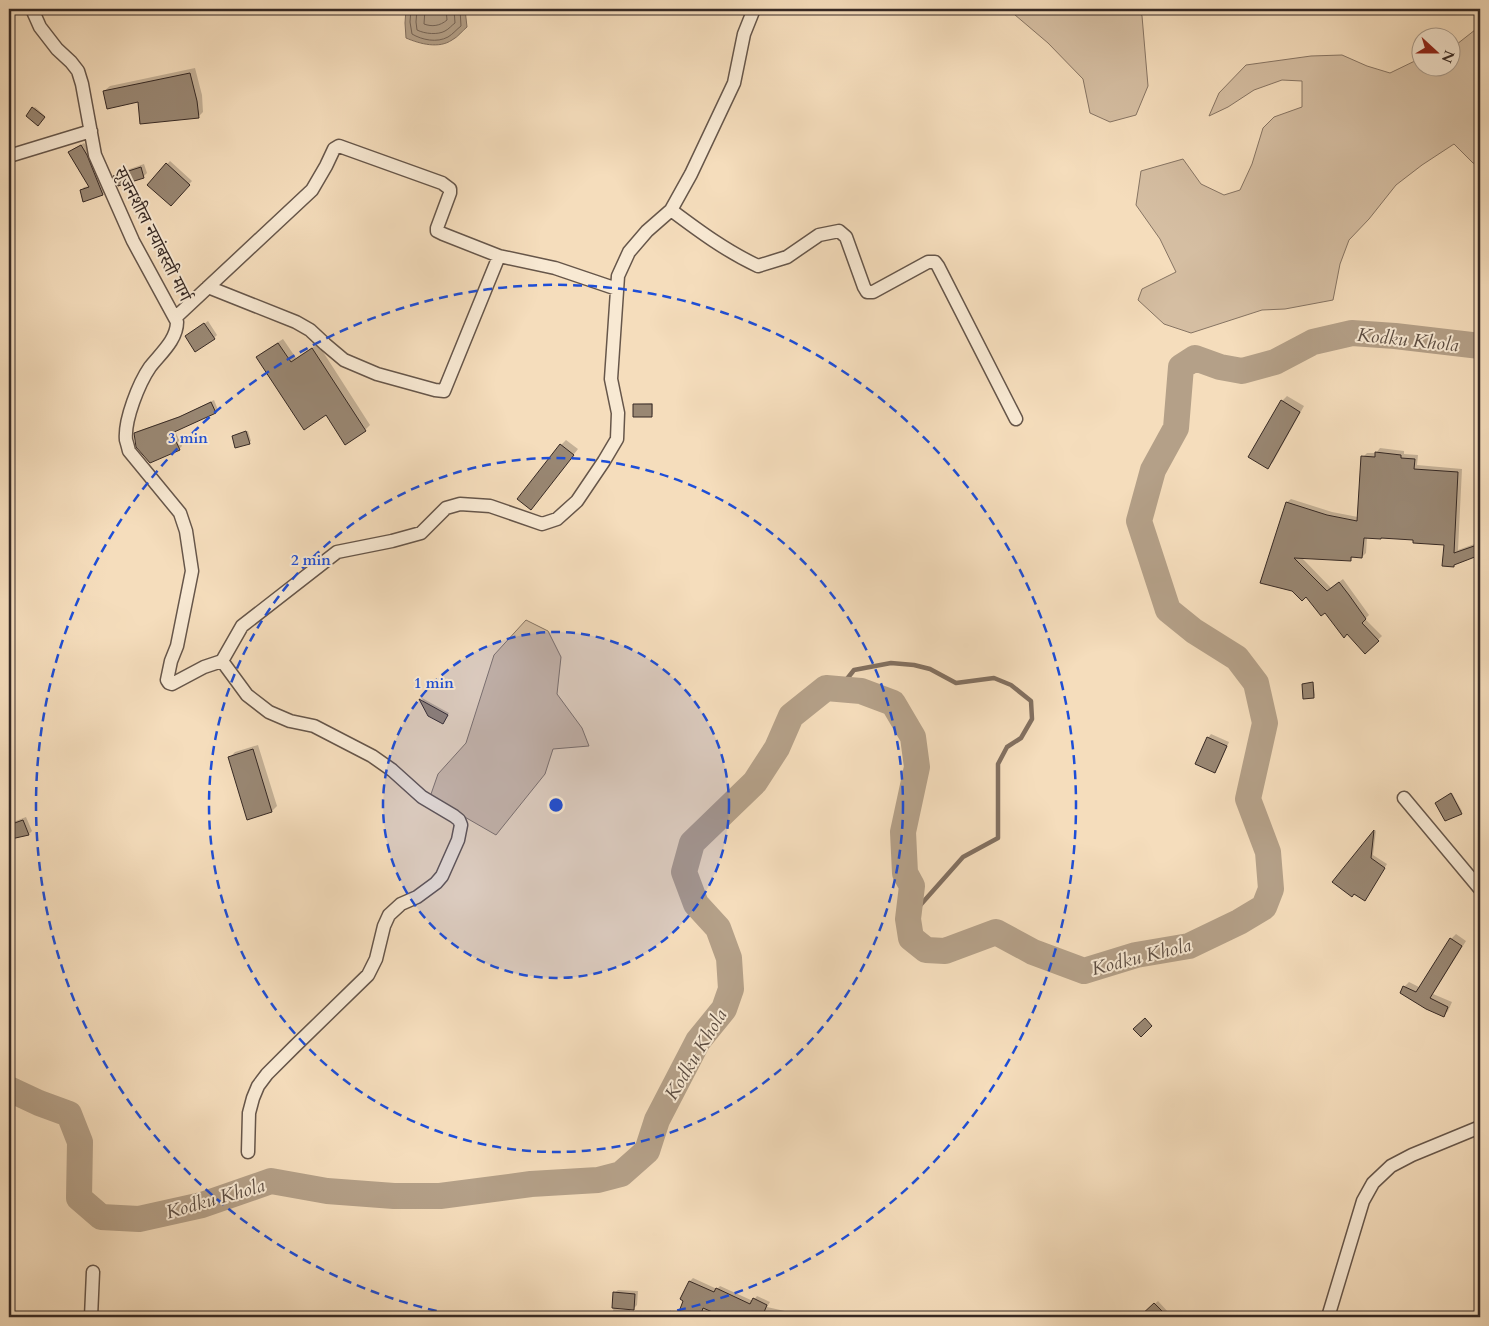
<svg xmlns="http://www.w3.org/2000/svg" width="1489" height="1326" font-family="Cardo,'Noto Serif Devanagari',serif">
<rect width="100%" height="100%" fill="#f5ddbc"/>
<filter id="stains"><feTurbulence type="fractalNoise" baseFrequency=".004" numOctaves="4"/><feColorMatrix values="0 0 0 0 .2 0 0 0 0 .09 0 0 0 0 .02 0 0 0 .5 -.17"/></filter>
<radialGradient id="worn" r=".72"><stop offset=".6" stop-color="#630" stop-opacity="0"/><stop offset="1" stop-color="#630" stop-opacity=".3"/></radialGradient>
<path fill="#d5bea2" stroke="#867463" d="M 1008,9 L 1139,9 L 1142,16 L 1148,86 L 1136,115 L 1110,122 L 1090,113 L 1083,79 L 1048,43 Z
M 1480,26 L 1480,166 L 1473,163 L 1454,144 L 1422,165 L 1396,185 L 1369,219 L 1349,240 L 1340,264 L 1333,300 L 1285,309 L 1262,310 L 1191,333 L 1164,324 L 1138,300 L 1142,289 L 1176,272 L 1160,239 L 1136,205 L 1141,171 L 1183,159 L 1201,184 L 1224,195 L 1240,190 L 1252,164 L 1263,128 L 1274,117 L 1302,107 L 1302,81 L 1282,80 L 1254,90 L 1228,107 L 1209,116 L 1219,93 L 1246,65 L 1311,56 L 1342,55 L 1367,66 L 1390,73 L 1421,58 L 1422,68 L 1452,68 L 1452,48 Z
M 526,620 L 548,631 L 561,657 L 557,694 L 582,728 L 589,746 L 553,749 L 545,774 L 496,835 L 430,797 L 438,774 L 466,743 L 494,655 Z"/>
<path fill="#b4a088" stroke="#827060" d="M 406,9 L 465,9 L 467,27 C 462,31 458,37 452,40 C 439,49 420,44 406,38 L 405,23 Z"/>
<path fill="#0003" d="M 195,68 L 202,95 L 203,112 L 198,117 L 104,91 L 110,86 Z
M 35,107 L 45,116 L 38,124 L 27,116 Z
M 84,143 L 90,151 L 106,191 L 103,194 L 84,200 L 81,191 L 84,187 L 90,186 L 73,149 Z
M 170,161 L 192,181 L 171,204 L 149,184 Z
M 144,164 L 147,173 L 143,177 L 115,176 L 118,173 Z
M 208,321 L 217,335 L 214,338 L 187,336 Z
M 283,339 L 296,358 L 318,344 L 370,425 L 365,430 L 326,413 L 258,357 L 263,352 Z
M 1287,396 L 1304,406 L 1273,462 L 1268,467 L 1282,401 Z
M 214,400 L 218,410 L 216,412 L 175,431 L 182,446 L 179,449 L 135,433 L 138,431 L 183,415 Z
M 653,403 L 653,414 L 652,415 L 634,405 L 636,404 Z
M 248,431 L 251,441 L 249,442 L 233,436 Z
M 566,440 L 578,449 L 531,508 L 561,445 Z
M 1380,448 L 1404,451 L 1404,454 L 1418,455 L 1417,465 L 1462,469 L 1458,550 L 1480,542 L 1480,554 L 1457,562 L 1453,566 L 1445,543 L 1414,539 L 1367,537 L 1366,553 L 1362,557 L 1354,556 L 1351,559 L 1301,557 L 1331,588 L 1343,579 L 1369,615 L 1365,619 L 1382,636 L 1365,652 L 1347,633 L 1306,595 L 1292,590 L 1287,502 L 1291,499 L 1332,512 L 1358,517 L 1363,457 L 1367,453 L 1376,453 Z
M 1313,682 L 1315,695 L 1314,697 L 1303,684 Z
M 422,698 L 449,713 L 444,722 L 429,716 Z
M 1211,734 L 1229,742 L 1218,768 L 1214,771 L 1208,738 Z
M 258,745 L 277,806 L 272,811 L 229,758 L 235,752 Z
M 1452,793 L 1462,811 L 1461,813 L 1437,802 Z
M 26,817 L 32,831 L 29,834 L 12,837 L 10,825 L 13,822 Z
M 1376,830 L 1373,855 L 1387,864 L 1365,900 L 1334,882 Z
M 1456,934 L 1466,941 L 1433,994 L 1452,1002 L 1448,1011 L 1443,1016 L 1404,987 L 1409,982 L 1421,988 L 1451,939 Z
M 693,1278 L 717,1289 L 720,1286 L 753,1301 L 757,1296 L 770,1302 L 767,1307 L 798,1314 L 798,1317 L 737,1317 L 732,1315 L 732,1317 L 679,1317 L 685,1300 L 682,1299 L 690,1281 Z
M 618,1290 L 638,1291 L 637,1305 L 634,1308 L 631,1308 L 628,1317 L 611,1317 L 613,1313 L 614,1293 Z
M 1158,1301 L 1169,1313 L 1165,1317 L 1140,1317 Z"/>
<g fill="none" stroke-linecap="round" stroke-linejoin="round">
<path stroke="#756456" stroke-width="1" d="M 411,9 L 410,22 L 412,34 C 422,40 437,43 448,37 C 453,34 457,29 461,26 L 460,9
M 417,9 L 416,22 L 417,30 C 425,34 438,35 445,31 C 449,29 452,25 455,23 L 454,9
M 425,9 L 424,24 C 432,27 440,26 447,20 L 446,9"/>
<path stroke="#827060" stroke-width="4.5" d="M 839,689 L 854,670 L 891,663 L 914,665 L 930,669 L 956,683 L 994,678 L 1011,685 L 1031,701 L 1032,719 L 1021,738 L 1007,747 L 998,764 L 998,838 L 963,857 L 908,919"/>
<path stroke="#b4a088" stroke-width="26" d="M 9,1089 L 39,1103 L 69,1114 L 80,1142 L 79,1198 L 101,1217 L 139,1219 L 202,1205 L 271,1181 L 327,1191 L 394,1196 L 440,1196 L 531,1184 L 598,1180 L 621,1174 L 647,1151 L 657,1120 L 698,1041 L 724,1009 L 731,989 L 729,958 L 718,928 L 696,904 L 684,872 L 692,843 L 755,782 L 777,748 L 791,716 L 826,688 L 861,691 L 893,703 L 913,737 L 917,767 L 903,832 L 905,873 L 912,886 L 908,919 L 911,938 L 926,950 L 945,951 L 996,932 L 1033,952 L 1084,971 L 1136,955 L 1189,946 L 1239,922 L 1264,907 L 1271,889 L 1268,852 L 1248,799 L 1265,723 L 1256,683 L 1237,658 L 1194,631 L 1168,610 L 1139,521 L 1153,470 L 1176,428 L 1181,367 L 1195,358 L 1220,367 L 1242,371 L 1275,362 L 1313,342 L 1352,333 L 1395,336 L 1480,346"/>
</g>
<path fill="#998773" stroke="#362924" d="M 190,73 L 197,101 L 199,118 L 140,124 L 138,102 L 107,109 L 103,91 Z
M 32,107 L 45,117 L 38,126 L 26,116 Z
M 81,145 L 87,155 L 103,195 L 83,202 L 80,190 L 89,187 L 68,152 Z
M 166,163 L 190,185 L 171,206 L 147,185 Z
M 141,167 L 144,178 L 118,186 L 113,176 Z
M 204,323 L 215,339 L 195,352 L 185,336 Z
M 278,343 L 291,362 L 312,348 L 366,431 L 345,445 L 326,415 L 304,430 L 256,357 Z
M 1281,400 L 1300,412 L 1268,469 L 1248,457 Z
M 211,402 L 216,413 L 172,433 L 180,450 L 150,463 L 136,447 L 134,433 L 179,417 Z
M 633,404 L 652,404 L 652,417 L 633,417 Z
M 246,431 L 250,444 L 235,448 L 232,436 Z
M 560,444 L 574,455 L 531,510 L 517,499 Z
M 1375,452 L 1401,455 L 1401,458 L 1415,459 L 1414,469 L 1458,472 L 1454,553 L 1477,545 L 1480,555 L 1454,565 L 1454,567 L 1442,566 L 1444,545 L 1413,543 L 1413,540 L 1381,538 L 1381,539 L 1364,538 L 1362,558 L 1351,557 L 1351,561 L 1294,558 L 1327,591 L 1339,582 L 1349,595 L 1366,619 L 1362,623 L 1379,641 L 1365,654 L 1347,634 L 1344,638 L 1325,613 L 1321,616 L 1306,597 L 1302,601 L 1292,591 L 1260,583 L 1286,502 L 1327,515 L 1357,521 L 1361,456 L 1375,457 Z
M 1313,682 L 1314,698 L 1303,699 L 1302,684 Z
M 419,699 L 448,715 L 443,724 L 428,716 Z
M 1207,737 L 1227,746 L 1215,773 L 1195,764 Z
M 253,749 L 272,812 L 247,820 L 228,757 Z
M 1451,793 L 1462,814 L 1445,821 L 1435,803 Z
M 23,820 L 29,835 L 11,839 L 9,825 Z
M 1374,830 L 1371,858 L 1385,868 L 1365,901 L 1354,894 L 1352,897 L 1332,882 Z
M 1450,938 L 1462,946 L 1430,998 L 1448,1007 L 1444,1017 L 1426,1009 L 1400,993 L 1403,986 L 1416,992 Z
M 1145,1018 L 1152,1026 L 1141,1037 L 1133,1029 Z
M 689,1281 L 714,1292 L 716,1288 L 750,1304 L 753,1298 L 767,1305 L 762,1317 L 724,1317 L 703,1308 L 700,1317 L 677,1317 L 683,1301 L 680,1299 Z
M 613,1292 L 635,1294 L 634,1310 L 612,1308 Z
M 1154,1303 L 1168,1317 L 1139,1317 Z"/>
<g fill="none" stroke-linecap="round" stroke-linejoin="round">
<defs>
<path id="minor" d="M 32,9 L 40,27 L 57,49 L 71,62 L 78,71 L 82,84 L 95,155 L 133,241 L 177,322 C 177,340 160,354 150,367 C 139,383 124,420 126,440 C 127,443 128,447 129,451 L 180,513 L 186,531 L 192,571 L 177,646 L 171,661 L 167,680 L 169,683 L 172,684 L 204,667 L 222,661 L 247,695 L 269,712 L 290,721 L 314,726 L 372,756 L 392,770 L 422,797 L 454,816 L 459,820 L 461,825 L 458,840 L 442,876 L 436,883 L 417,897 L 401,904 L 389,915 L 384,926 L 376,959 L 368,975 L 294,1047 L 267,1074 L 258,1086 L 253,1098 L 249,1113 L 248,1152
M 9,156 L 91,131
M 671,210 C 699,231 726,251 758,266 L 787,257 L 819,235 L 839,231 L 846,237 L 864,287 L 867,292 L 873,292 L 928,262 L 935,262 L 938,266 L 1016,419
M 208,287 L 296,322 L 310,330 L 325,344 L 344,360 L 377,374 L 435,390 L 444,391 L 499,256
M 175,318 L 312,190 L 326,166 L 334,149 L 339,146 L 442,183 L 450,189 L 450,193 L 437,228 L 437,231 L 443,234 L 499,256 L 555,268 L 617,289
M 222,661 L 242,626 L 337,552 L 392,541 L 421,533 L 446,508 L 460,504 L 490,506 L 542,524 L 557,519 L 577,501 L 604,461 L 617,439 L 618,413 L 611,379 L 618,276 L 629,252 L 647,231 L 671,210 L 691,174 L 734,83 L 744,34 L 754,9
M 1404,798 L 1480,889
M 91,1317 L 93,1272
M 1328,1317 L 1363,1201 L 1373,1183 L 1391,1166 L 1412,1155 L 1480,1127"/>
</defs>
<use href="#minor" stroke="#66564a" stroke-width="15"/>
<use href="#minor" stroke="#f8e9d3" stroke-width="12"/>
</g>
<circle cx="556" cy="805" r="173" fill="#1d4ed8" fill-opacity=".12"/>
<g fill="none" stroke="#1d4ed8" stroke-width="2.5" stroke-dasharray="9 6">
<circle cx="556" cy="805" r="173"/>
<circle cx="556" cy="805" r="347"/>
<path d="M466 1317A520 520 0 1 1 646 1317"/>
</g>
<g text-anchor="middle" stroke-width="4" stroke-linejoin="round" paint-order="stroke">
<g font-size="18" fill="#362924" stroke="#f8e9d3">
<text transform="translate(153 234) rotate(63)" y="6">सृजनशील नयांबस्ती मार्ग</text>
</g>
<g font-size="19" font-style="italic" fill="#5c4d42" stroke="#f8e9d3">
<text transform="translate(1408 339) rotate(6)" y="7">Kodku Khola</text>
<text transform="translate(1141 956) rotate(-14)" y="7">Kodku Khola</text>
<text transform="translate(695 1054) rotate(-59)" y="7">Kodku Khola</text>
<text transform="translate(215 1198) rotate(-16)" y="7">Kodku Khola</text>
</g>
</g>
<circle cx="556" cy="805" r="8" fill="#1d4ed8" stroke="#f8e9d3" stroke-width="2.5"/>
<g font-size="15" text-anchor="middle" font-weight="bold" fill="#1d4ed8" stroke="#f8e9d3" stroke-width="4" stroke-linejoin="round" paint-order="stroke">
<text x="188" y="443">3 min</text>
<text x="311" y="565">2 min</text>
<text x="434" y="688">1 min</text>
</g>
<rect width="1489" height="1326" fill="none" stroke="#f5ddbc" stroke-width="30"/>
<rect x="10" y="10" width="1469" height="1306" fill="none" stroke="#362924" stroke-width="2.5"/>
<rect x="15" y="15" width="1459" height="1296" fill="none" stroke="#362924"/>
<g transform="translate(1436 52) rotate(111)"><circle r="24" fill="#f8e9d3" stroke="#aa9c8d"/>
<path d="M0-4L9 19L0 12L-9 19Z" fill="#8f2418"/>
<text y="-8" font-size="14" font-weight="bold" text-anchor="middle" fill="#362924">N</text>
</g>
<rect width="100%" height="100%" filter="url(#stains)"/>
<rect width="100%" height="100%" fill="url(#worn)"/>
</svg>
